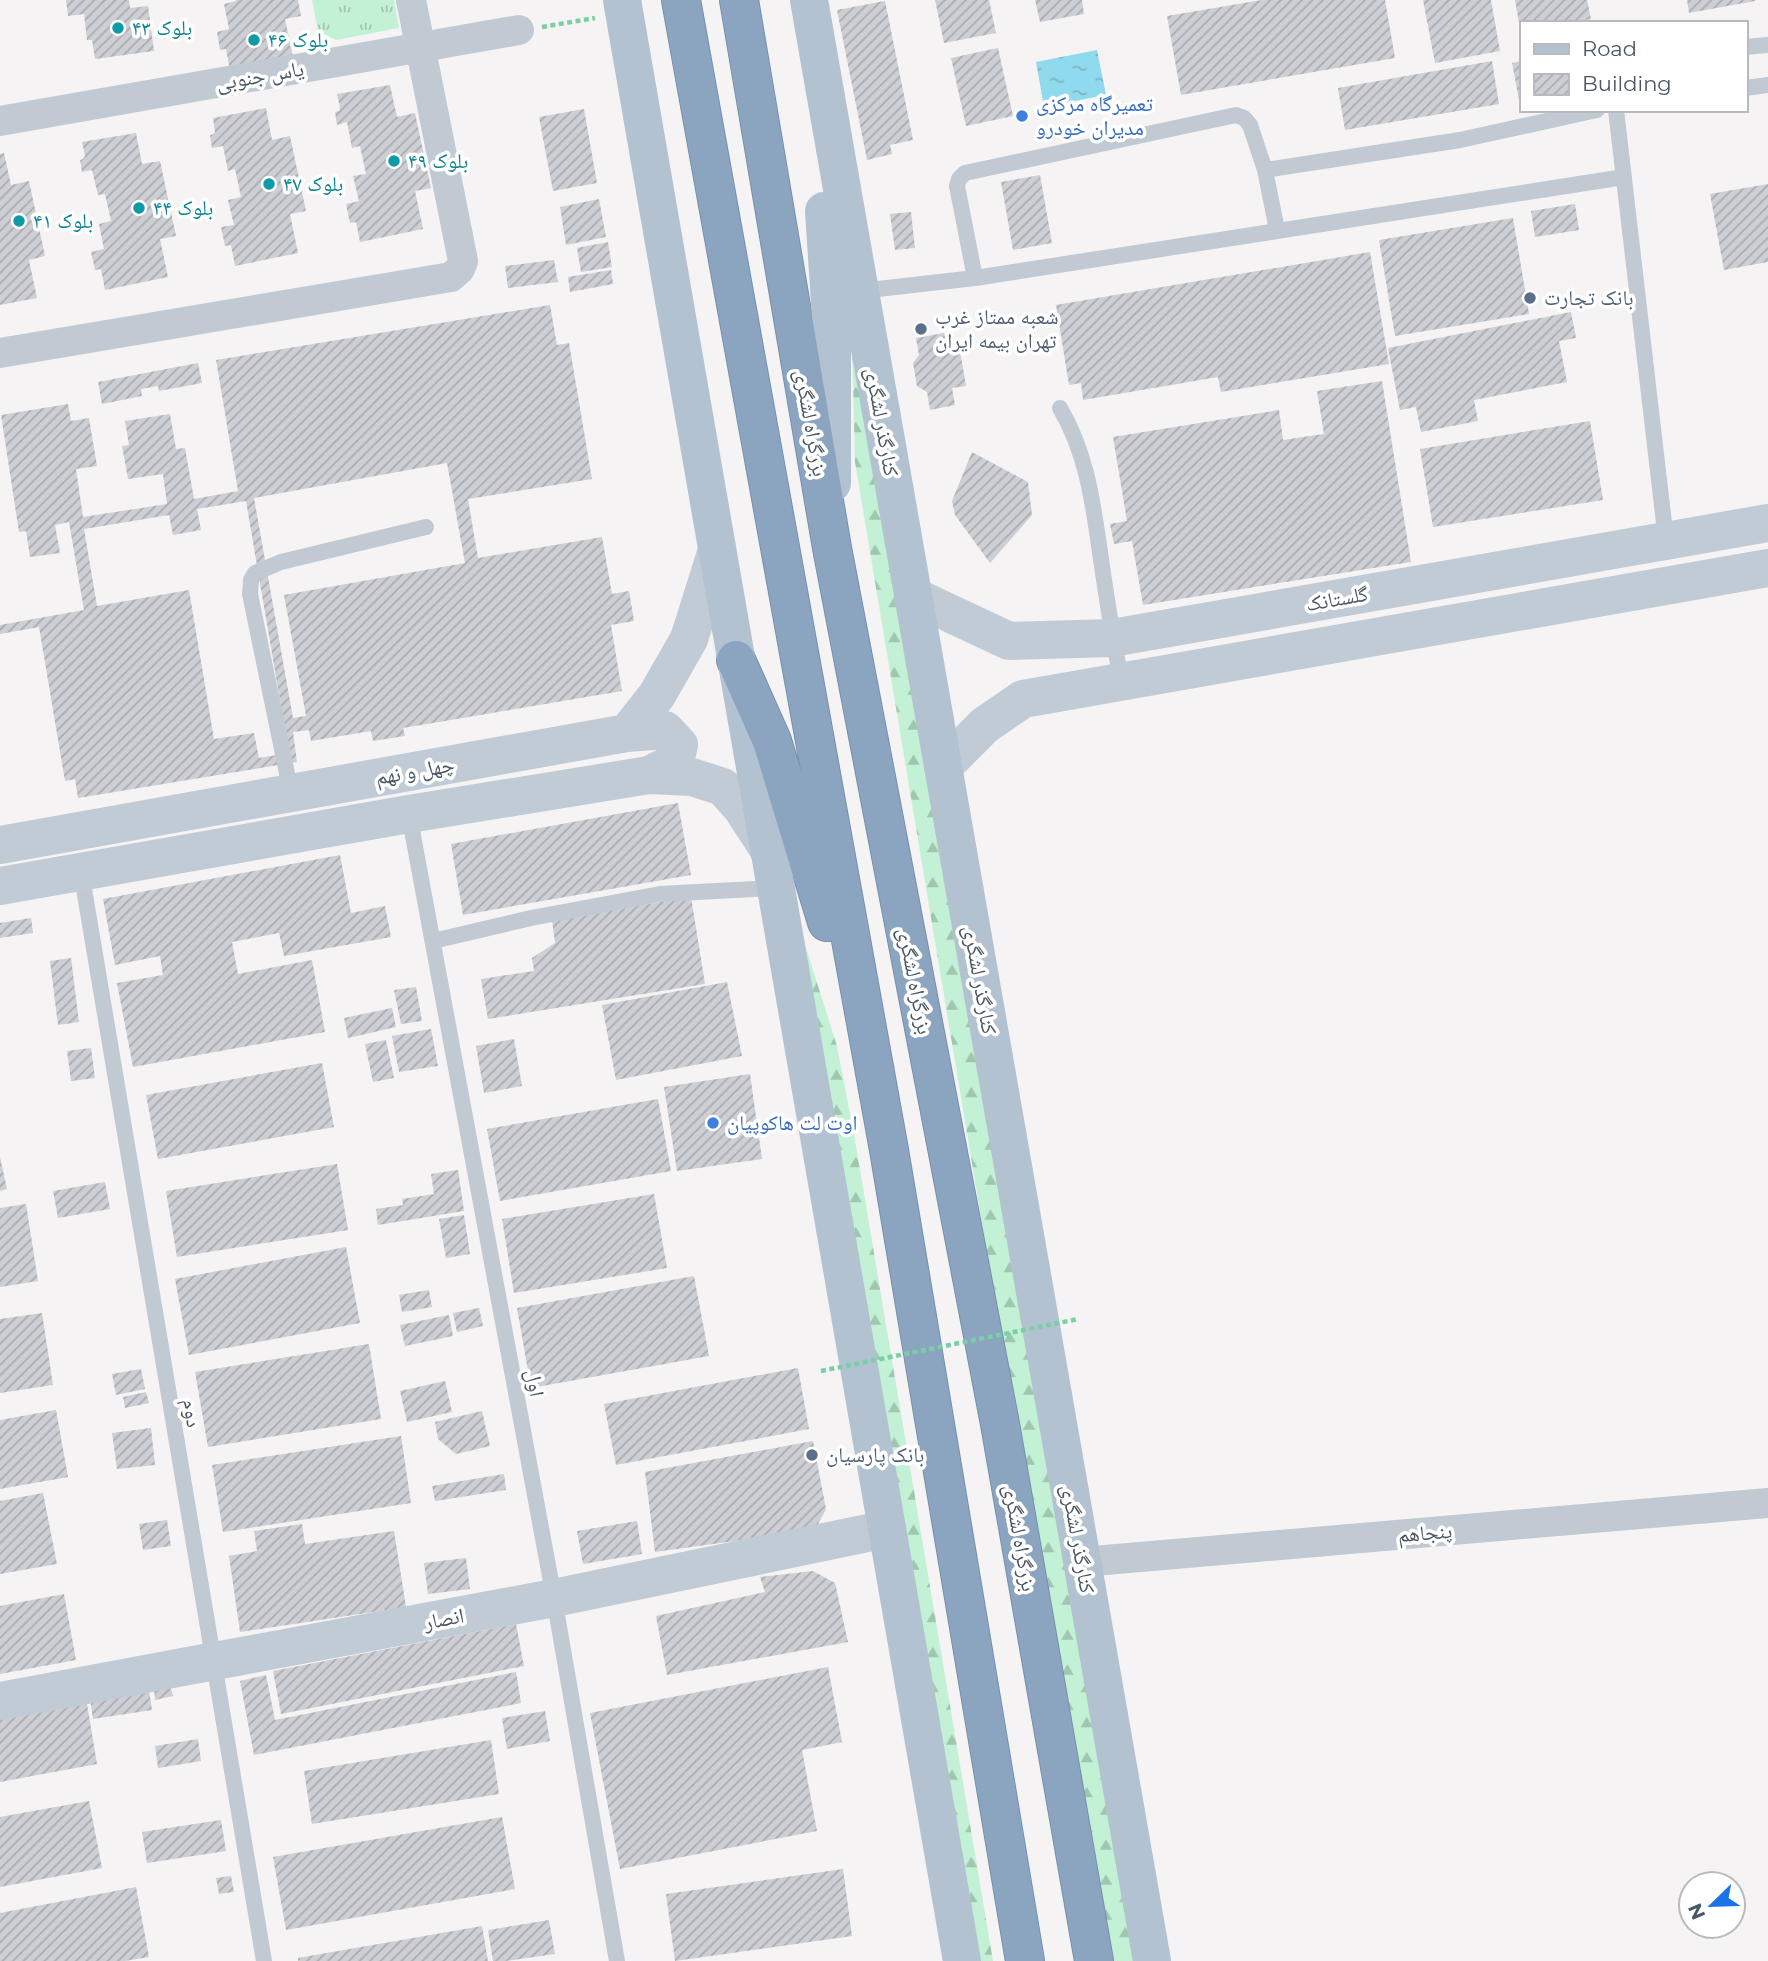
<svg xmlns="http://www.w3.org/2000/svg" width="1768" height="1961" font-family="Montserrat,'Noto Naskh Arabic',sans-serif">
<defs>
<pattern id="grass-tufts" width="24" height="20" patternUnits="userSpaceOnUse" patternTransform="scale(1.75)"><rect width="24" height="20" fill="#c3f1d5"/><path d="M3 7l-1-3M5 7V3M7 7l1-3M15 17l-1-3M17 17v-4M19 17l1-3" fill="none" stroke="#a0c6b0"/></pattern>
<pattern id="forest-firs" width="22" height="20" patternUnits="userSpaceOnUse" patternTransform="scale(1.75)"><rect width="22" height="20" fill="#c3f1d5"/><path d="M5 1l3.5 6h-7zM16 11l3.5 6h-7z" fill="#a0c6b0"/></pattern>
<pattern id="water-ripples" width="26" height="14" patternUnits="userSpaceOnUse" patternTransform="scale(1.75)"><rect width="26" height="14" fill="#90daee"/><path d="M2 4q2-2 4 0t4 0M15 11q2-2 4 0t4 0" fill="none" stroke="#78b4c4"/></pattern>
<pattern id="building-hatch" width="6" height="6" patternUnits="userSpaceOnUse" patternTransform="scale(1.75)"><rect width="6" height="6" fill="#cdcfd5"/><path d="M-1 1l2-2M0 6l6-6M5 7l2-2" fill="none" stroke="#a8abb0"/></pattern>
</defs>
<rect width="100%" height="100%" fill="#f5f3f3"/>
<path fill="url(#grass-tufts)" d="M 312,0 L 394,0 L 399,28 L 336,40 L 318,31 Z"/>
<path fill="url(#forest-firs)" d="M 852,339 L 1137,1961 L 1109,1961 L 1034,1535 L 855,462 Z
M 788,891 L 837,1046 L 855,1140 L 993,1961 L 974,1961 Z"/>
<path fill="url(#water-ripples)" d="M 1097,50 L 1106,95 L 1044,107 L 1036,62 Z"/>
<path fill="url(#building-hatch)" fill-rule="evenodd" d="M 66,0 L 129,0 L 130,8 L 148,6 L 154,51 L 95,59 L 92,40 L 87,40 L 84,14 L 68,16 Z
M 236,0 L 298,0 L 301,16 L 285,19 L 293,57 L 230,70 L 226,49 L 220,50 L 217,32 L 229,29 L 224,4 L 236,1 Z
M 935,0 L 989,0 L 996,33 L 944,43 Z
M 1035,0 L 1082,0 L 1084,14 L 1040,22 Z
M 1262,0 L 1385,0 L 1395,58 L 1181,95 L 1167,16 Z
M 1423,0 L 1491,0 L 1500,51 L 1435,63 Z
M 1515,0 L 1587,0 L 1591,19 L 1571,23 L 1519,23 Z
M 1687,0 L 1755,0 L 1755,1 L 1689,13 Z
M 885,1 L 913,140 L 890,145 L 892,154 L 867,160 L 837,10 Z
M 998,48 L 1013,116 L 966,126 L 951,58 Z
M 1492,61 L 1499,104 L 1345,130 L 1338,88 Z
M 1521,61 L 1521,105 L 1520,105 L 1512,63 Z
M 390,85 L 397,117 L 415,113 L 431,188 L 415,191 L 423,229 L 360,242 L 356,222 L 350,223 L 346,204 L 359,201 L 353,176 L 366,174 L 360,146 L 352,148 L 347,122 L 337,125 L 335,112 L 339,111 L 340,108 L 337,94 Z
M 266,108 L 272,140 L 290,136 L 306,211 L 290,214 L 298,253 L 235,266 L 231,245 L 225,246 L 221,227 L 234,225 L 228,200 L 241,197 L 235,169 L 228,171 L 223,146 L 212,148 L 210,135 L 214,134 L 215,132 L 213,118 Z
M 584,109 L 597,183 L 553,191 L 539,117 Z
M 136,133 L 142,164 L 160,161 L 176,236 L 160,239 L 168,277 L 105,290 L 101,269 L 95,270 L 91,252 L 104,249 L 99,224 L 111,221 L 105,194 L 98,195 L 92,170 L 82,172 L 80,160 L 83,159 L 85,156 L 82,142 Z
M 4,153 L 11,185 L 29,181 L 45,256 L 29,260 L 37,298 L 0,305 L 0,154 Z
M 1040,175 L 1052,243 L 1013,250 L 1001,182 Z
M 1768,184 L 1768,262 L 1724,270 L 1710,194 Z
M 599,199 L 606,237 L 566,245 L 560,207 Z
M 1575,204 L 1579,230 L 1535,237 L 1531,211 Z
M 911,212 L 915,248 L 895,250 L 890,214 Z
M 1513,218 L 1529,314 L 1395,336 L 1379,240 Z
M 608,242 L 612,267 L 581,272 L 577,248 Z
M 1370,252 L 1389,364 L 1221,392 L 1218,377 L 1083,400 L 1081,383 L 1069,385 L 1056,305 Z
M 554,260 L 558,282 L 508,288 L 505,266 Z
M 611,270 L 613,284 L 570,292 L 568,277 Z
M 550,305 L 557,345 L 569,343 L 592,479 L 468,499 L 478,558 L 602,537 L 612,594 L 629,591 L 634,621 L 611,625 L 622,691 L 403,728 L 405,736 L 373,741 L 371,731 L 311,741 L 309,730 L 293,732 L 297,762 L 78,798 L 75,779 L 65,781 L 39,627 L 0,634 L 0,625 L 84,610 L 69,522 L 55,525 L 60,553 L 30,557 L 26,531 L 19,532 L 1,415 L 68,404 L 71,421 L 89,418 L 97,466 L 76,469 L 83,517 L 167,504 L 163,474 L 128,479 L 122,446 L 129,445 L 125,421 L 170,414 L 176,449 L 185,448 L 194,499 L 238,491 L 216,360 ZM 447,463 L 465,563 L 284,595 L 306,716 L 293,718 L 254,498 ZM 246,501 L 289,753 L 259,758 L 254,733 L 214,739 L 189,590 L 97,606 L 84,529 L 169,515 L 173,535 L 201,530 L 197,509 Z
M 1571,312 L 1576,338 L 1559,341 L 1567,382 L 1474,400 L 1478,421 L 1421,432 L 1416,407 L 1400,410 L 1388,348 Z
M 944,333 L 948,353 L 960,351 L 966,386 L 952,388 L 955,405 L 930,410 L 927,392 L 917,386 L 913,363 L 919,355 L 916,338 Z
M 198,363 L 202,383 L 159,391 L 158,386 L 141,389 L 142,396 L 102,404 L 98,382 Z
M 1382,381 L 1411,562 L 1143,605 L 1132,541 L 1114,544 L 1110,524 L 1127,521 L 1113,437 L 1279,410 L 1283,440 L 1324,434 L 1317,391 Z
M 1590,421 L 1603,500 L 1433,527 L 1420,449 Z
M 972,452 L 1028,482 L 1032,515 L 990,563 L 955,515 L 952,501 Z
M 678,803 L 691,875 L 463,915 L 451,844 Z
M 340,855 L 351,913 L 385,906 L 391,937 L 284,956 L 279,933 L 232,942 L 238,974 L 312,960 L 325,1032 L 133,1067 L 117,983 L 163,975 L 160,956 L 115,965 L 103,899 Z
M 691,897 L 705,984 L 488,1019 L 481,979 L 534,971 L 532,958 L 555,943 L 552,920 Z
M 31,918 L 33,933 L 0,938 L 0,923 Z
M 71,958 L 79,1022 L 58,1025 L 50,961 Z
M 727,982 L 742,1056 L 616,1080 L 602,1005 Z
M 416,987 L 422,1021 L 401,1024 L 394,990 Z
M 392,1008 L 396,1027 L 348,1038 L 344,1018 Z
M 431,1029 L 438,1066 L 399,1072 L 392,1036 Z
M 514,1039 L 522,1086 L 484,1093 L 476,1046 Z
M 386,1040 L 394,1078 L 373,1082 L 365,1044 Z
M 91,1048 L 95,1078 L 71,1081 L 67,1051 Z
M 322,1063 L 334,1127 L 158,1159 L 146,1095 Z
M 750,1074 L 762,1159 L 677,1171 L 664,1087 Z
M 658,1099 L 671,1171 L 500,1201 L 487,1129 Z
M 0,1157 L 7,1189 L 0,1191 Z
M 337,1164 L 348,1230 L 177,1257 L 166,1191 Z
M 458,1170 L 464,1211 L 378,1225 L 376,1209 L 403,1205 L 402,1199 L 434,1194 L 431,1174 Z
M 105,1182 L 110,1209 L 58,1218 L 53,1191 Z
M 654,1194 L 667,1268 L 514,1293 L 502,1219 Z
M 26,1204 L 38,1281 L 0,1287 L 0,1208 Z
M 464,1215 L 470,1254 L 446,1258 L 439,1219 Z
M 346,1247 L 360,1323 L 189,1355 L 175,1279 Z
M 694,1276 L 709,1356 L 531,1388 L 517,1308 Z
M 429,1290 L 432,1307 L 402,1312 L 399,1295 Z
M 479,1308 L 483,1326 L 457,1332 L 453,1313 Z
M 42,1313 L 53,1385 L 0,1393 L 0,1319 Z
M 449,1315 L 453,1336 L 405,1346 L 400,1325 Z
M 369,1344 L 381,1419 L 208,1447 L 195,1372 Z
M 798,1368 L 809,1429 L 616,1465 L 604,1404 Z
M 141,1369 L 145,1389 L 116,1395 L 112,1374 Z
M 445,1381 L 452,1412 L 407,1422 L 400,1391 Z
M 146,1392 L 149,1403 L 125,1408 L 123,1397 Z
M 56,1410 L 68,1477 L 0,1489 L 0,1420 Z
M 482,1411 L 490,1446 L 456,1454 L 438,1439 L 435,1422 Z
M 151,1428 L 155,1465 L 117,1469 L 112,1433 Z
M 401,1436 L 411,1503 L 223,1532 L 212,1465 Z
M 813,1441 L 826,1509 L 815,1530 L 655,1552 L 645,1472 Z
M 504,1474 L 506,1490 L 435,1501 L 432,1486 Z
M 43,1493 L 57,1564 L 0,1574 L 0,1501 Z
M 167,1520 L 171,1546 L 143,1550 L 139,1524 Z
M 637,1521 L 642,1554 L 583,1564 L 577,1531 Z
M 302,1524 L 305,1544 L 394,1531 L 406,1607 L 240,1632 L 229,1556 L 257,1551 L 254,1531 Z
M 466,1558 L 470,1589 L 428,1594 L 424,1563 Z
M 813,1571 L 835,1583 L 848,1642 L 667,1675 L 656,1616 L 765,1592 L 760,1577 Z
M 64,1594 L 76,1660 L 0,1674 L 0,1606 Z
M 516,1624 L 524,1666 L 281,1714 L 273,1671 Z
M 828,1667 L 842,1742 L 802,1750 L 817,1831 L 620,1869 L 590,1713 Z
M 516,1672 L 521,1703 L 254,1755 L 240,1681 L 266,1675 L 275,1720 Z
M 170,1685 L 173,1696 L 155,1700 L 154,1689 Z
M 149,1690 L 152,1710 L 93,1719 L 90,1698 Z
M 86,1698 L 97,1764 L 0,1782 L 0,1713 Z
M 545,1711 L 550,1741 L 507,1749 L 502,1718 Z
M 198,1739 L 201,1761 L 158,1768 L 155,1746 Z
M 491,1740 L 499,1794 L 312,1824 L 304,1771 Z
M 89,1801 L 102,1868 L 0,1887 L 0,1817 Z
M 502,1817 L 515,1889 L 286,1930 L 273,1857 Z
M 221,1820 L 226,1851 L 147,1863 L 142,1832 Z
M 843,1869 L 852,1936 L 675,1961 L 666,1894 Z
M 231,1876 L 234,1892 L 219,1894 L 216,1878 Z
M 136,1887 L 149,1957 L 125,1961 L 0,1961 L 0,1913 Z
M 549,1920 L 555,1954 L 506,1961 L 493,1961 L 488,1930 Z
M 482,1926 L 488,1961 L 298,1961 L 298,1958 Z"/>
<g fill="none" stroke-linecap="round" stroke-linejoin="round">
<defs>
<path id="highway" d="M 681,0 L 889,1150 L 1025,1961
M 739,0 L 832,548 L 1000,1424 L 1094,1961
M 736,660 L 772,741 L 827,922"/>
</defs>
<use href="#highway" stroke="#7690ad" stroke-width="40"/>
<path stroke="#7ad0a6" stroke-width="4.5" stroke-dasharray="5 3.5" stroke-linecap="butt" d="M 542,27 L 595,18"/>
<path stroke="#c1cad2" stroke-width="16" d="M 1745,47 L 1768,45
M 1745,88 L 1768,85
M 1616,110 L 1666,540
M 1265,170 L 1460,140 L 1597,110
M 975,278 L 957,186 L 959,179 L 965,173 L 1236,115 L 1244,118 L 1250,125 L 1265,170 L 1277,230
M 860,291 L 975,278 L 1624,177
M 1060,408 C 1088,456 1093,505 1101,559 C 1107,601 1113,642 1122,683
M 291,793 L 250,594 L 251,580 L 255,573 L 281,562 L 426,527
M 409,814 L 554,1598 L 617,1961
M 81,871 L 264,1961
M 433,941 L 531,918 L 660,894 L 775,888"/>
<path stroke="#c1cad2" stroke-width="30" d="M 0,121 L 519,30
M 0,353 L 451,277 L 460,269 L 463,261 L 411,0
M 1082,1562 L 1768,1503"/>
<path stroke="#c1cbd6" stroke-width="38" d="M 913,596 L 1009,641 L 1112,638 L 1768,523
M 627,733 L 657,695 L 689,639 L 717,550
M 943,767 L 985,725 L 1023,699 L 1768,568
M 0,845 L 627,733 L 665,730 L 679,745 L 675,762 L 649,775
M 0,886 L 409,814 L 649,775 L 692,777 L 723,787 L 741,807 L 769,850
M 0,1701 L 554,1598 L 887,1529"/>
<path stroke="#b3c2d1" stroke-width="38" d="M 622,0 L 962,1961
M 809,0 L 1152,1961
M 824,211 L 832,333 L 832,483"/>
<use href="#highway" stroke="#8ba5c1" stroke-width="38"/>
<path stroke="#7ad0a6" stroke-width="4.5" stroke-dasharray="5 3.5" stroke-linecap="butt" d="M 821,1371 L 1078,1319"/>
</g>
<g fill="#0f9aa8" stroke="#fff" stroke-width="2.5">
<circle cx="118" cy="28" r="7"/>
<circle cx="254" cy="40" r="7"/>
<circle cx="394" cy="161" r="7"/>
<circle cx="269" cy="184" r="7"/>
<circle cx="139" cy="208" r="7"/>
<circle cx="19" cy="221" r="7"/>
</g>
<g fill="#3f7fe0" stroke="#fff" stroke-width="2.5">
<circle cx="1022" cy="116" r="7"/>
<circle cx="713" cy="1123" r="7"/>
</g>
<g fill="#5c6f8a" stroke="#fff" stroke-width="2.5">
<circle cx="1530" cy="298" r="7"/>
<circle cx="921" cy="329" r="7"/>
<circle cx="812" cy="1455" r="7"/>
</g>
<g text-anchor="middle" stroke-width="7" stroke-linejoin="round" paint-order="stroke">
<g font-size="21" fill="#0d838f" stroke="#fff" text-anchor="start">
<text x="132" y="35">بلوک ۴۳</text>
<text x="268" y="47">بلوک ۴۶</text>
<text x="408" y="168">بلوک ۴۹</text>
<text x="283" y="191">بلوک ۴۷</text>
<text x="153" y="215">بلوک ۴۴</text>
<text x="33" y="228">بلوک ۴۱</text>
</g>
<g font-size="21" fill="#4a5661" stroke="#fff">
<text transform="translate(260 76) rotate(-10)" y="7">یاس جنوبی</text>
<text transform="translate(882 422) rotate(80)" y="7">کنارگذر لشگری</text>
<text transform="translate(811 423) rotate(80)" y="7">بزرگراه لشگری</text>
<text transform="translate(1337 599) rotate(-10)" y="7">گلستانک</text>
<text transform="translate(415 771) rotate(-10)" y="7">چهل و نهم</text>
<text transform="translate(980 980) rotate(80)" y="7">کنارگذر لشگری</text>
<text transform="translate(915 981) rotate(79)" y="7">بزرگراه لشگری</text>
<text transform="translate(535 1383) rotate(80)" y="7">اول</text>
<text transform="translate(192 1413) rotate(81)" y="7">دوم</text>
<text transform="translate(1425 1533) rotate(-5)" y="7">پنجاهم</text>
<text transform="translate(1020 1538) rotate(80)" y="7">بزرگراه لشگری</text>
<text transform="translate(1078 1539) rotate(80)" y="7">کنارگذر لشگری</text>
<text transform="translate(444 1619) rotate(-11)" y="7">انصار</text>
</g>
<g font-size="21" fill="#366cbe" stroke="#fff" text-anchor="start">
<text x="1036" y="111">تعمیرگاه مرکزی<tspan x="1036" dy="24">مدیران خودرو</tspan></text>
<text x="727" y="1130">اوت لت هاکوپیان</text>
</g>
<g font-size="21" fill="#4e5e75" stroke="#fff" text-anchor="start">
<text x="1544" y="305">بانک تجارت</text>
<text x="935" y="324">شعبه ممتاز غرب<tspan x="935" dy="24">تهران بیمه ایران</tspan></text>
<text x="826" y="1462">بانک پارسیان</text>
</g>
</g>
<rect x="1520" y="21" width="228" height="91" fill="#ffffff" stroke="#b7bbc0" stroke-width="2"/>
<rect x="1534" y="44" width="35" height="10" fill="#b3c2d1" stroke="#b7bbc0" stroke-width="2"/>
<text x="1582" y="56" font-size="21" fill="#4a5661">Road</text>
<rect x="1534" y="74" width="35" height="21" fill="url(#building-hatch)" stroke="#b7bbc0" stroke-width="2"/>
<text x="1582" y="91" font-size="21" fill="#4a5661">Building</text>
<g transform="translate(1712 1905) rotate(247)"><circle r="33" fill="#ffffff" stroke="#b7bbc0" stroke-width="2"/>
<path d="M0-5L12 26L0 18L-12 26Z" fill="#1a73e8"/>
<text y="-10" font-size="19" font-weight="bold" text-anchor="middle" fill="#4a5661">N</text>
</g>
</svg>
